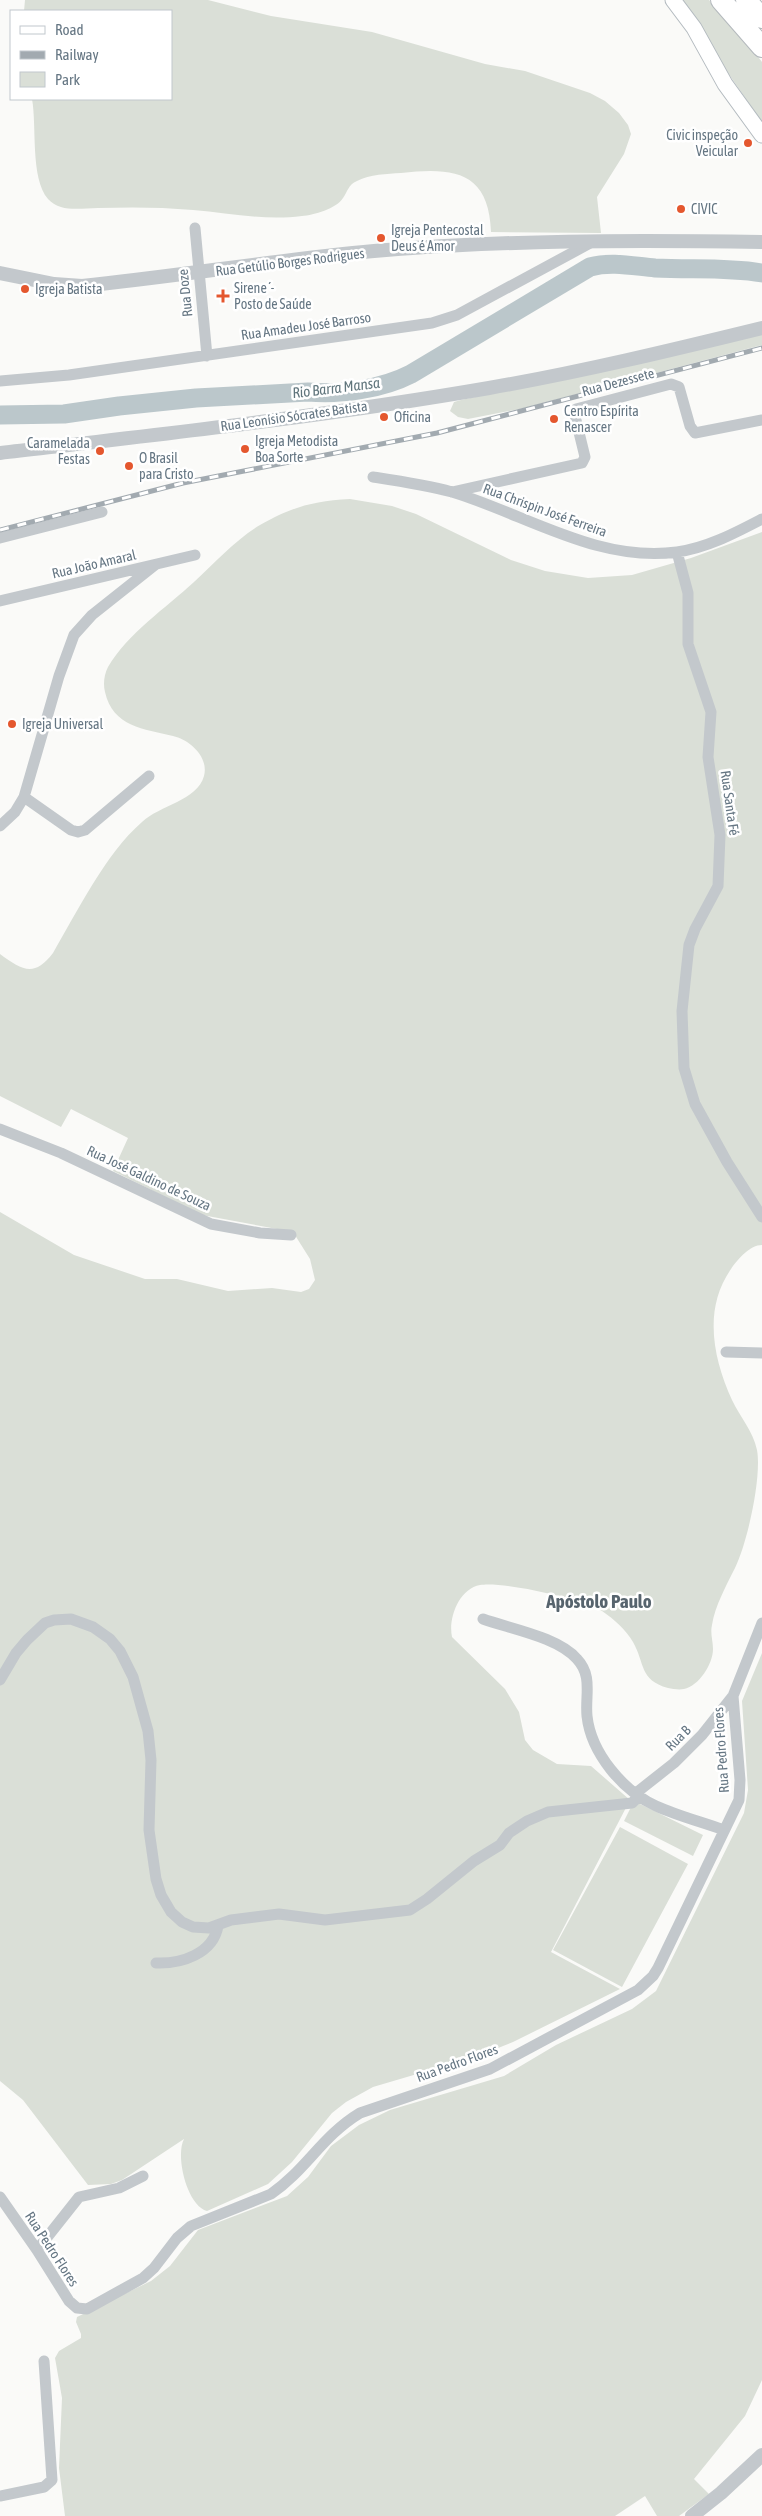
<svg xmlns="http://www.w3.org/2000/svg" width="762" height="2516" font-family="'Asap Condensed',sans-serif">
<rect width="100%" height="100%" fill="#fafaf8"/>
<path fill="#dadfd7" d="M 25,0 L 208,0 L 271,16 L 372,32 L 485,64 L 525,71 L 590,93 L 605,101 L 619,113 L 628,125 L 631,134 L 624,154 L 597,197 L 601,233 L 491,232 C 489,171 453,167 401,173 C 387,174 370,174 357,181 C 348,185 348,191 343,198 C 336,209 314,215 302,216 C 265,221 230,213 193,210 C 161,207 129,207 98,208 C 81,208 61,213 48,199 C 30,178 37,126 32,99 L 171,99 L 171,11 L 24,11 Z
M 683,0 L 709,0 L 735,27 L 762,62 L 762,122 L 721,63 Z
M 762,332 L 762,345 L 524,408 L 468,419 L 458,417 L 450,411 L 454,402 L 461,400 L 663,357 Z
M 350,499 L 392,506 L 416,514 L 511,560 L 545,571 L 588,578 L 632,575 L 691,558 L 762,532 L 762,1245 C 750,1245 738,1259 731,1269 C 703,1309 713,1358 732,1400 C 740,1417 753,1431 757,1450 C 762,1477 747,1544 735,1568 C 726,1586 715,1606 712,1625 C 710,1633 713,1641 713,1649 C 713,1664 699,1686 684,1689 C 679,1690 673,1689 668,1688 C 639,1680 645,1663 633,1642 C 626,1630 614,1619 602,1611 C 582,1599 503,1581 480,1585 C 459,1589 448,1618 452,1637 L 505,1689 L 519,1712 L 525,1740 L 533,1750 L 557,1764 L 591,1766 L 630,1800 L 551,1952 L 620,1989 L 513,2042 L 478,2056 L 373,2087 L 346,2102 L 332,2113 L 292,2162 L 268,2184 L 207,2211 C 187,2206 175,2156 184,2139 L 122,2180 L 111,2184 L 88,2185 L 23,2100 L 0,2081 L 0,1212 L 74,1255 L 145,1279 L 177,1279 L 228,1291 L 272,1288 L 301,1292 L 309,1289 L 315,1280 L 310,1259 L 293,1232 L 202,1215 L 113,1171 L 128,1138 L 71,1109 L 61,1127 L 0,1096 L 0,954 C 22,970 34,978 53,953 C 77,912 106,853 142,822 C 160,805 197,801 204,776 C 209,757 190,740 173,736 C 144,729 113,727 105,692 C 103,684 104,675 108,667 C 128,633 166,608 194,582 C 216,562 235,540 260,525 C 292,507 313,501 350,499 Z
M 762,1653 L 762,2380 L 745,2416 L 694,2479 L 709,2494 L 679,2516 L 657,2516 L 645,2496 L 615,2516 L 65,2516 L 59,2468 L 62,2398 L 55,2358 L 59,2351 L 81,2338 L 81,2334 L 76,2322 L 77,2317 L 151,2281 L 170,2266 L 198,2230 L 287,2196 L 308,2177 L 331,2146 L 359,2125 L 390,2110 L 504,2076 L 556,2045 L 632,2009 L 656,1991 L 744,1813 L 748,1790 L 742,1701 Z
M 634,1801 L 703,1835 L 693,1856 L 624,1821 Z
M 620,1827 L 688,1864 L 622,1987 L 553,1950 Z"/>
<g fill="none" stroke-linecap="round" stroke-linejoin="round">
<path stroke="#bbc7cb" stroke-width="19" d="M 0,415 L 64,414 L 119,406 L 196,398 L 308,392 C 340,395 382,389 411,374 L 590,267 C 611,261 633,266 655,268 C 691,270 726,267 762,273"/>
<defs>
<path id="secondary" d="M 673,0 L 694,28 L 725,84 L 762,135"/>
<path id="motorway" d="M 721,0 L 762,47
M 746,0 L 762,18"/>
</defs>
<use href="#secondary" stroke="#b3babf" stroke-width="17"/>
<use href="#motorway" stroke="#b4b9bd" stroke-width="22"/>
<path stroke="#c3c8cc" stroke-width="11" d="M 195,228 L 207,356
M 0,381 L 69,375 L 432,323 L 457,315 L 594,241
M 373,477 C 399,481 426,485 452,492 C 525,514 598,563 677,552 C 707,548 735,533 762,519
M 452,492 L 582,463 L 585,457 L 575,416 L 576,409 L 671,384 L 679,387 L 690,426 L 695,433 L 762,420
M 0,538 L 102,512
M 677,552 L 688,593 L 688,644 L 711,712 L 708,757 L 720,835 L 718,886 L 695,929 L 689,945 L 682,1011 L 684,1068 L 695,1104 L 727,1162 L 762,1217
M 0,601 L 195,555
M 24,797 L 71,830 L 78,832 L 85,830 L 149,776
M 0,826 L 15,812 L 24,797 L 59,676 L 74,635 L 92,615 L 155,565
M 0,1129 L 61,1153 L 211,1224 L 260,1233 L 291,1235
M 726,1352 L 762,1353
M 483,1619 C 511,1629 558,1637 577,1659 C 593,1676 585,1695 587,1716 C 591,1753 623,1791 656,1806 C 678,1816 702,1822 724,1830
M 0,1680 L 16,1653 L 27,1640 L 45,1623 L 54,1620 L 71,1619 L 93,1627 L 110,1639 L 120,1651 L 133,1677 L 148,1731 L 151,1760 L 149,1830 L 156,1879 L 161,1895 L 171,1912 L 182,1922 L 193,1927 L 209,1928 L 231,1920 L 279,1914 L 325,1920 L 410,1910 L 427,1899 L 474,1861 L 500,1845 L 509,1833 L 527,1821 L 548,1812 L 632,1803 L 639,1796
M 636,1793 L 674,1763 L 702,1735 L 733,1696
M 156,1963 C 181,1964 213,1954 218,1926
M 0,2197 L 37,2250 L 69,2301 L 77,2308 L 87,2309 L 143,2278 L 154,2268 L 177,2238 L 191,2226 L 271,2194 C 306,2170 322,2136 360,2113 L 490,2069 L 638,1990 L 653,1976 L 658,1968 L 739,1800 L 740,1780 L 733,1696 L 762,1623
M 37,2250 L 79,2197 L 119,2188 L 143,2176
M 0,2496 L 44,2487 L 52,2480 L 44,2361"/>
<path stroke="#c3c8cc" stroke-width="14" d="M 0,273 L 54,284 L 82,286 C 179,276 276,260 374,251 C 503,240 632,240 762,242
M 0,453 C 163,434 327,416 489,388 C 581,372 672,350 762,328
M 692,2516 L 721,2493 L 762,2455"/>
<use href="#secondary" stroke="#fff" stroke-width="15"/>
<use href="#motorway" stroke="#fff" stroke-width="20"/>
<defs>
<path id="rail" d="M 0,530 L 183,483 L 437,433 L 762,348"/>
</defs>
<use href="#rail" stroke="#a2aab0" stroke-width="5"/>
<use href="#rail" stroke="#fff" stroke-width="3" stroke-dasharray="9" stroke-linecap="butt"/>
</g>
<g fill="#e4572e" stroke="#fff" stroke-width="2">
<circle cx="748" cy="143" r="5"/>
<circle cx="681" cy="209" r="5"/>
<circle cx="381" cy="238" r="5"/>
<circle cx="25" cy="289" r="5"/>
<path d="M220.5 288.5h5v5h5v5h-5v5h-5v-5h-5v-5h5z"/>
<circle cx="384" cy="417" r="5"/>
<circle cx="554" cy="419" r="5"/>
<circle cx="245" cy="449" r="5"/>
<circle cx="100" cy="451" r="5"/>
<circle cx="129" cy="466" r="5"/>
<circle cx="12" cy="724" r="5"/>
</g>
<g text-anchor="middle" stroke-width="5" stroke-linejoin="round" paint-order="stroke">
<g font-size="14" fill="#657683" stroke="#fff" text-anchor="start">
<text x="738" y="140" text-anchor="end">Civic inspeção<tspan x="738" dy="16">Veicular</tspan></text>
<text x="691" y="214">CIVIC</text>
<text x="391" y="235">Igreja Pentecostal<tspan x="391" dy="16">Deus é Amor</tspan></text>
<text x="234" y="293">Sirene ´-<tspan x="234" dy="16">Posto de Saúde</tspan></text>
<text x="35" y="294">Igreja Batista</text>
<text x="564" y="416">Centro Espírita<tspan x="564" dy="16">Renascer</tspan></text>
<text x="394" y="422">Oficina</text>
<text x="255" y="446">Igreja Metodista<tspan x="255" dy="16">Boa Sorte</tspan></text>
<text x="90" y="448" text-anchor="end">Caramelada<tspan x="90" dy="16">Festas</tspan></text>
<text x="139" y="463">O Brasil<tspan x="139" dy="16">para Cristo</tspan></text>
<text x="22" y="729">Igreja Universal</text>
</g>
<g font-size="14" fill="#657683" stroke="#fff">
<text transform="translate(290 262) rotate(-7)" y="5">Rua Getúlio Borges Rodrigues</text>
<text transform="translate(185 293) rotate(-96)" y="5">Rua Doze</text>
<text transform="translate(306 326) rotate(-8)" y="5">Rua Amadeu José Barroso</text>
<text transform="translate(618 382) rotate(-15)" y="5">Rua Dezessete</text>
<text transform="translate(294 416) rotate(-8)" y="5">Rua Leonísio Sócrates Batista</text>
<text transform="translate(545 510) rotate(20)" y="5">Rua Chrispin José Ferreira</text>
<text transform="translate(94 564) rotate(-13)" y="5">Rua João Amaral</text>
<text transform="translate(730 803) rotate(82)" y="5">Rua Santa Fé</text>
<text transform="translate(149 1178) rotate(25)" y="5">Rua José Galdino de Souza</text>
<text transform="translate(678 1738) rotate(-45)" y="5">Rua B</text>
<text transform="translate(721 1750) rotate(-94)" y="5">Rua Pedro Flores</text>
<text transform="translate(457 2063) rotate(-20)" y="5">Rua Pedro Flores</text>
<text transform="translate(52 2249) rotate(57)" y="5">Rua Pedro Flores</text>
</g>
<g font-size="15" font-style="italic" fill="#60757c" stroke="#fff">
<text transform="translate(336 388) rotate(-7)" y="5">Rio Barra Mansa</text>
</g>
<g font-size="19" font-weight="bold" fill="#57646e" stroke="#fff">
<text x="599" y="1608">Apóstolo Paulo</text>
</g>
</g>
<rect x="10" y="10" width="162" height="90" fill="#ffffff" stroke="#c1c8cd"/>
<rect x="20" y="26" width="25" height="8" fill="#ffffff" stroke="#c1c8cd"/>
<text x="55" y="35" font-size="15" fill="#657683">Road</text>
<rect x="20" y="51" width="25" height="8" fill="#a2aab0" stroke="#c1c8cd"/>
<text x="55" y="60" font-size="15" fill="#657683">Railway</text>
<rect x="20" y="72" width="25" height="15" fill="#dadfd7" stroke="#c1c8cd"/>
<text x="55" y="85" font-size="15" fill="#657683">Park</text>
</svg>
